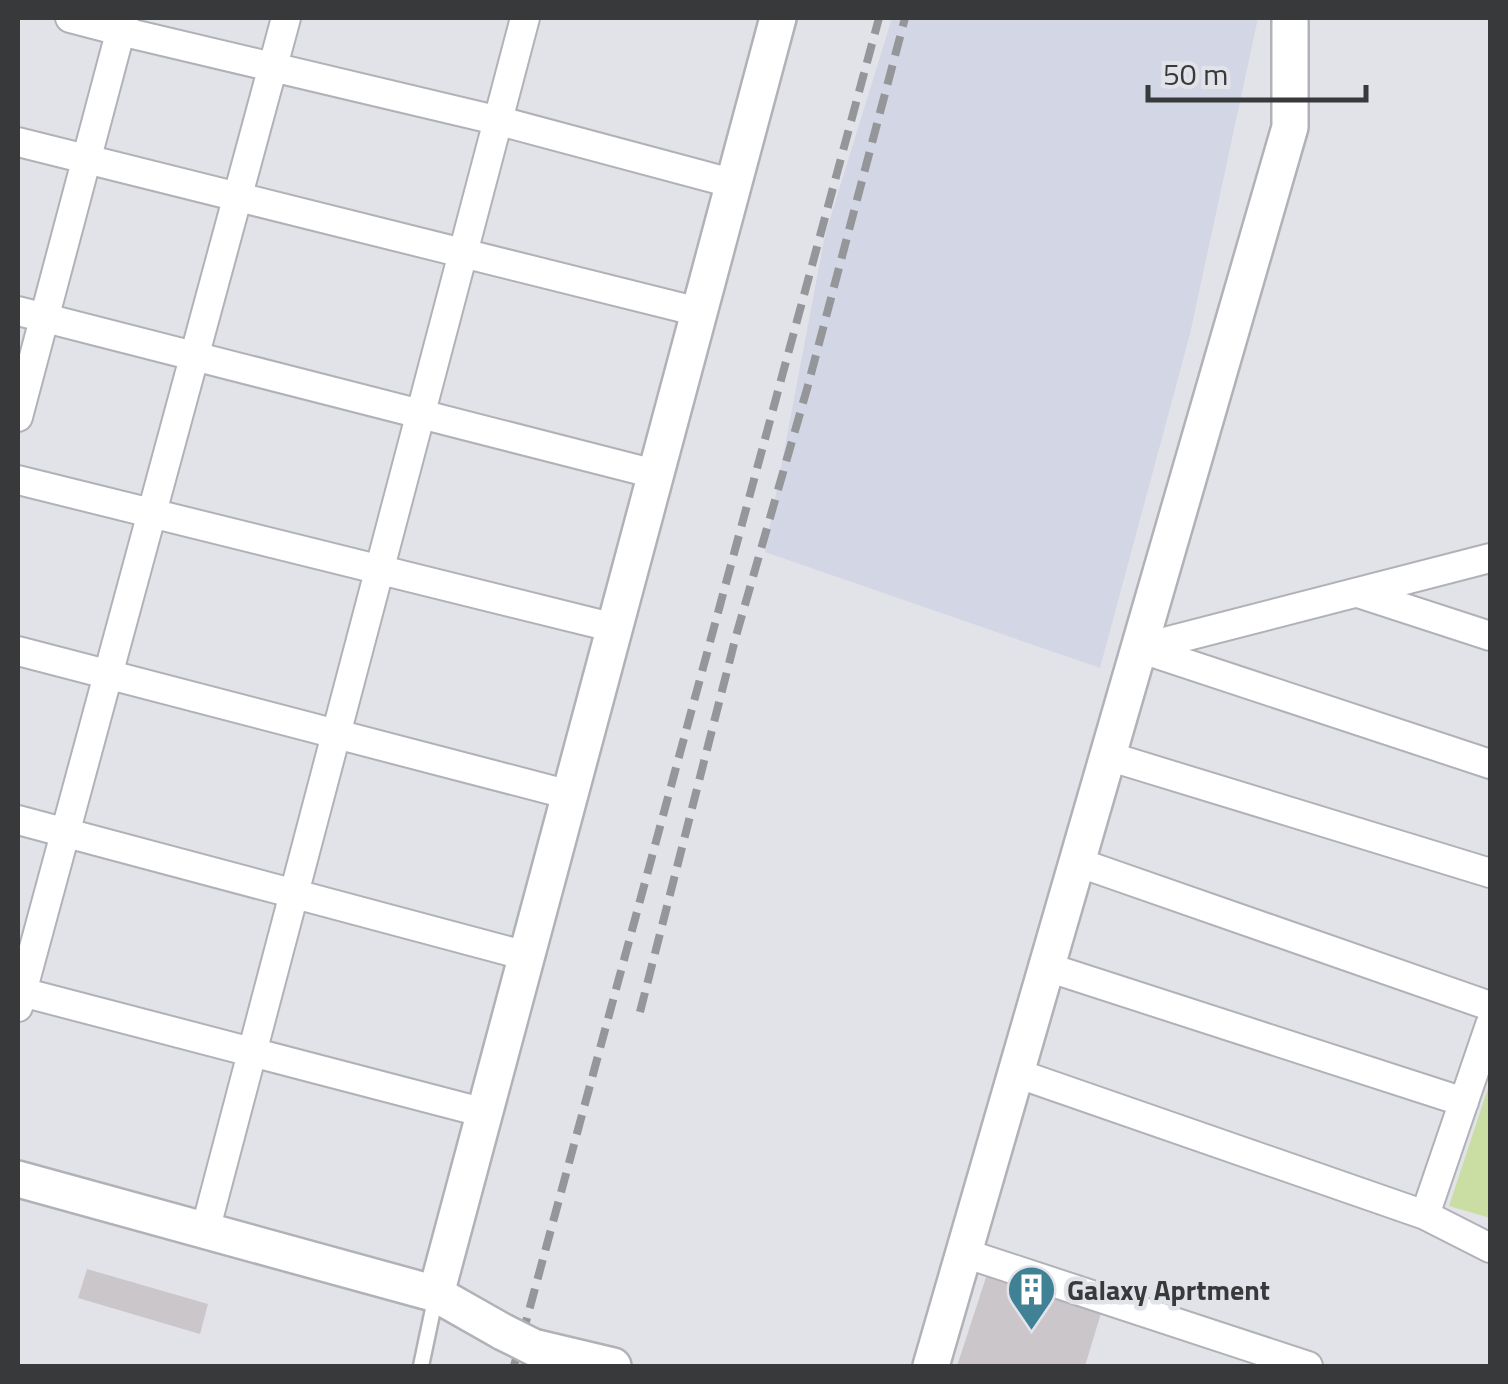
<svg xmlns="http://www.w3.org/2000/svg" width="1508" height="1384" font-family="'Titillium Web',sans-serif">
<rect width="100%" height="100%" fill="#e2e3e9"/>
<path fill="#d3d6e4" d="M 892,18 L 1258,18 L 1190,334 L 1100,668 L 765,552 L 825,235 Z"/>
<path fill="#cadea4" d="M 1490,1082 L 1490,1218 L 1449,1206 Z"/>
<path fill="#cbc6ca" d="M 991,1262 L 1105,1300 L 1085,1366 L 957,1366 Z
M 87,1269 L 208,1304 L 200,1334 L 78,1298 Z"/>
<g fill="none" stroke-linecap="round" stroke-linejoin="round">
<defs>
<path id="service" d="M 421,1366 L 436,1295"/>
<path id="minor" d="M 70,18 L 120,31 L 500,121 L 735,184
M 18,142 L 699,312
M 18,311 L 655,474
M 18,417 L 124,18
M 18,480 L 615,628
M 1358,593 L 1490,636
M 1139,648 L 1490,764
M 1141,648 L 1490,558
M 18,651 L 570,795
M 1108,756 L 1490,873
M 18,820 L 527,956
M 1077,862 L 1490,1006
M 1047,967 L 1464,1102
M 18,991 L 485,1113
M 18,1007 L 286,18
M 1016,1073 L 1425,1215 L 1490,1248
M 1425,1215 L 1490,1025
M 205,1231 L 525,18
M 964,1253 L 1308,1366"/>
<path id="tertiary" d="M 18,1179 L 436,1294 L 503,1332
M 436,1294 L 778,18
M 533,1347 L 613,1366
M 931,1366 L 1290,127 L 1290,18"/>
</defs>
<use href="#service" stroke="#b0b2b7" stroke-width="19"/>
<use href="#minor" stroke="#b0b2b7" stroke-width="32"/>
<use href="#tertiary" stroke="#b0b2b7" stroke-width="40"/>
<use href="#service" stroke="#fff" stroke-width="14"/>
<use href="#minor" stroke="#fff" stroke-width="28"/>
<use href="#tertiary" stroke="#fff" stroke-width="35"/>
<path stroke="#95969a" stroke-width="8" stroke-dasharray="20 10" stroke-linecap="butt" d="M 640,1012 L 736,636 L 807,389 L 905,18
M 514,1366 L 879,18"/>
<defs>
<path id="tertiary-bridge" d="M 503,1332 L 533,1347"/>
</defs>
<use href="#tertiary-bridge" stroke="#b0b2b7" stroke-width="40" stroke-linecap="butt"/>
<use href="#tertiary-bridge" stroke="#fff" stroke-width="35"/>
</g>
<defs>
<symbol id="building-pin" viewBox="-11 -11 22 30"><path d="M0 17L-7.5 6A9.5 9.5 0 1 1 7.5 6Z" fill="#418195" stroke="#e2e3e9"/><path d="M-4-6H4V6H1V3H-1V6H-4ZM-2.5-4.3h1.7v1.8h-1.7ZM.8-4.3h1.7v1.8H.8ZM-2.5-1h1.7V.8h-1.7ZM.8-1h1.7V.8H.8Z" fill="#fff"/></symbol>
</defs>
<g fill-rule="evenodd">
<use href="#building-pin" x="1004" y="1262" width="55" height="75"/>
</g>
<g text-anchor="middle" stroke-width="9" stroke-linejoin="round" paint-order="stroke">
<g font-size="28" font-weight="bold" fill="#38393b" stroke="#e2e3e9" text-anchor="start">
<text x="1067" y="1300">Galaxy Aprtment</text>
</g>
</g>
<rect width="1508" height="1384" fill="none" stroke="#38393b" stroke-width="40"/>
<path d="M1148 85v15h218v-15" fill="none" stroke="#38393b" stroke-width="5"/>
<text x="1163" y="85" font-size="30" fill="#38393b" stroke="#e2e3e9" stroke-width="8" paint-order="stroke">50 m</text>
</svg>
